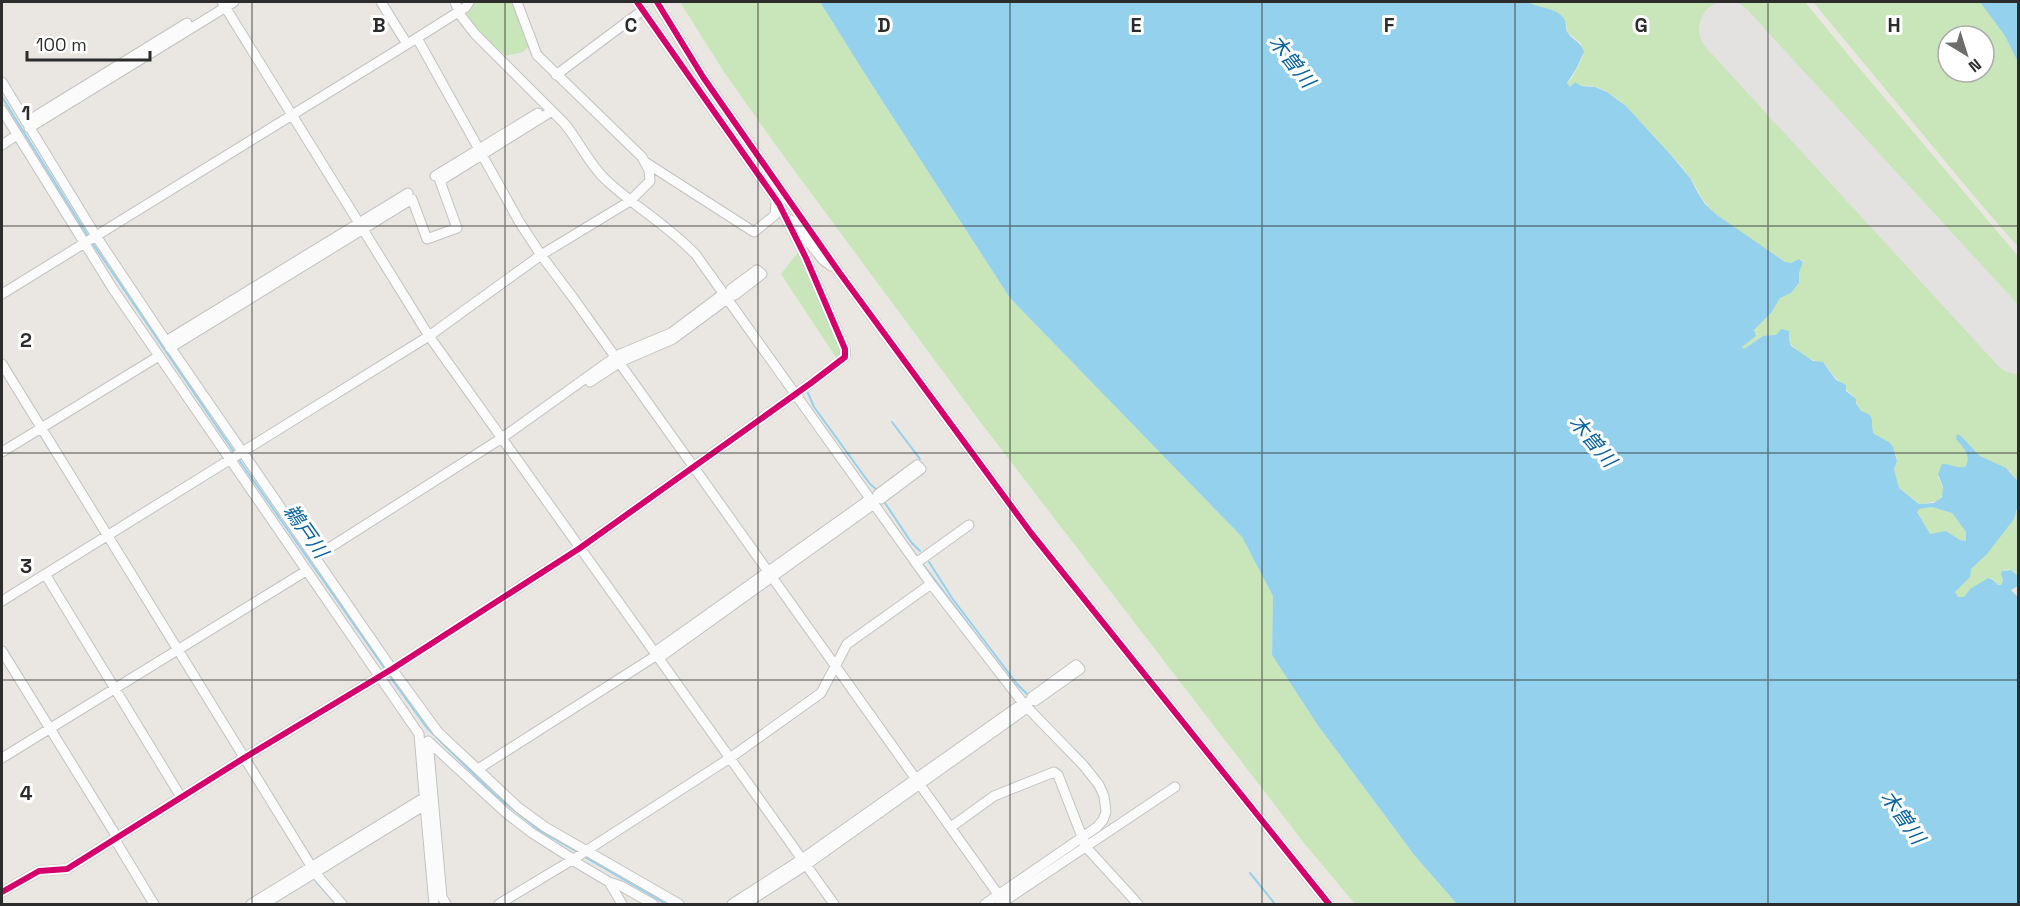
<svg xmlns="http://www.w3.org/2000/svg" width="2020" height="906" font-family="'Space Grotesk','Noto Sans JP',sans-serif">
<rect width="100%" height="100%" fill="#eae7e2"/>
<path fill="#c9e6ba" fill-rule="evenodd" d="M 476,2 L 514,2 L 530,45 L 523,52 L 506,56 C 495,46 469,27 467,12 Z
M 680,2 L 820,2 L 872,85 L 1010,298 L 1242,537 L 1273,596 L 1272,655 L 1319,727 L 1415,856 L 1457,904 L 1355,904 L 1304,843 L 981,423 L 777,147 L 724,72 Z
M 1529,2 L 1805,2 L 1855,63 L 2018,256 L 2018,579 L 2015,572 L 2009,569 L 2004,570 L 2001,575 L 2003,580 L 2001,585 L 1998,585 L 1993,579 L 1988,578 L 1969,590 L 1964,597 L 1958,597 L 1955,594 C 1958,583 1969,582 1971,569 L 1984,557 L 2017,511 L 2018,486 L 2017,480 L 2010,471 L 1980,456 L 1961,436 L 1960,444 C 1968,449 1969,458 1966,466 L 1938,476 L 1944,492 L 1938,501 L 1920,504 L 1899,488 L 1894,469 L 1897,461 L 1896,454 L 1874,434 C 1869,423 1878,416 1861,412 C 1858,406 1856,399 1851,394 C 1841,384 1832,374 1823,362 C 1812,363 1793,349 1788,340 C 1768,333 1760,336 1744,350 L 1742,347 L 1756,336 L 1754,330 L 1771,313 L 1780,298 L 1794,289 L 1799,284 L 1799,273 L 1803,262 L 1802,260 C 1796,258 1792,266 1785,262 C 1763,246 1736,233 1717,215 C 1702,202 1700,193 1690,178 C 1681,164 1668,152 1657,139 C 1639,121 1610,81 1581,86 L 1579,85 L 1570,88 L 1567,83 L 1572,78 L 1583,56 L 1581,43 L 1568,33 L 1566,23 L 1552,10 L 1541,8 Z
M 1813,2 L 1980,2 L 2005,36 L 2018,62 L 2018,247 L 1978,201 ZM 1948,36 L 1984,36 L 1984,72 L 1948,72 Z
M 799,251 L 843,354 L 837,359 L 781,274 Z
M 1932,507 L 1952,513 L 1966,532 L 1966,541 L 1960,540 L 1946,531 L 1930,535 L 1917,512 L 1918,509 Z"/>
<path fill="#93d1ed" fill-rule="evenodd" d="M 820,2 L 1529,2 C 1539,9 1557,7 1564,19 C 1567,23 1565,29 1568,33 C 1574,42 1580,40 1584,52 L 1576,69 L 1567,83 L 1570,87 L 1575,82 L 1581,86 L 1595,87 L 1607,92 L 1626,106 L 1671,155 L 1690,178 L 1698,193 L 1705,204 L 1717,215 L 1785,262 L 1791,263 L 1799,259 L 1803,262 L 1799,273 L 1799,283 L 1791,293 L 1780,298 L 1771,313 L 1754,330 L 1756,336 L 1742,347 L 1744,349 L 1763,336 L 1776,335 L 1781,329 L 1789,331 L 1789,340 L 1791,346 L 1813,361 L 1823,362 L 1836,380 L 1846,385 L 1846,391 L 1856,399 L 1856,403 L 1861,411 C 1878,416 1869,422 1874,434 L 1889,442 L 1893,447 L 1897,461 L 1894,469 L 1899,488 L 1919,504 L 1934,503 L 1942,497 L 1943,487 L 1938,474 L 1942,464 C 1950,463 1958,470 1966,466 C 1971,453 1963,448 1956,439 L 1957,434 L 1961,436 L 1980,456 L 2006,468 L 2017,480 L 2018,505 L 2014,519 L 1987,554 L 1971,569 L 1970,577 L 1955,592 L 1958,597 L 1964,597 L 1970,589 L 1988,578 L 1993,580 L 1998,585 L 2001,585 L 2003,580 L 2001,574 L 2002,571 L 2011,570 L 2017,575 L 2018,586 L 2011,590 L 2018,597 L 2018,904 L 1457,904 L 1415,856 L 1319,727 L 1272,655 L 1273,596 L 1242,537 L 1010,298 L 872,85 ZM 1932,507 L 1952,513 L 1966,532 L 1966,541 L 1960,540 L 1946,531 L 1930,534 L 1917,512 L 1919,509 Z
M 1980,2 L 2018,2 L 2018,62 L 2005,36 Z"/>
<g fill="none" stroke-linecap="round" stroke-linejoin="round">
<path stroke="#93d1ed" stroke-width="2" d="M 2,97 L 88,236
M 646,207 L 674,229
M 91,241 L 234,452
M 808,393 L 814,407 L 870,484 L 877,490
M 892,422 L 920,459
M 40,434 L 49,449
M 237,457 L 385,669
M 885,503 L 911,542 L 920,551
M 904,539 L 919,559
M 929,562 L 952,598 L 1017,684 L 1027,694
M 922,563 L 990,653
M 135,588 L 168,642
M 388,674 L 427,728 L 494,794 L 539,830 L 579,853
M 1074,749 L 1090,766
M 1087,840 L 1097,832
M 583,856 L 666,904
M 1043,870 L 1081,845
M 1250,873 L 1275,904
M 315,880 L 336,904"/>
<path stroke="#e4e2e0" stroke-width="56" d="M 1727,29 L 2018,346"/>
<defs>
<path id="minor" d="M 222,2 L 429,336 L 834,904
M 381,2 L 407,44
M 455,2 L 461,16 L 475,34 L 564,123 C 579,141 589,164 606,180 C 635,207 669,226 696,255 L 916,563
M 657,2 L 703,77 L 839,272 L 1031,533 L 1329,904
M 417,38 L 520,223 L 541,255 L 574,299 L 1005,904
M 556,75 L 643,10
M 2,82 L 96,236 L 166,341 L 392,669 L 438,732 L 519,808 L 545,827 L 679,904
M 2,110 L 113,289 L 419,734 L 425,805
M 26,122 L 187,23
M 29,128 L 234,2
M 2,145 L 17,135
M 645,162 L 754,232 L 775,215 L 776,203
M 435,176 L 538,113
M 791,220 L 823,260 L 831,266
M 2,294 L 417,38 L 466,7 L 469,2
M 725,297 L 732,292 L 735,295 L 762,274 L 757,270 L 731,289 L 732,292
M 166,341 L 408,193
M 170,348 L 412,199 L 427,239 L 457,228 L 440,181 L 552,111
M 2,364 L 316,874 L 342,904
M 590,382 L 622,361 L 673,339 L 727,299
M 2,452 L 159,356
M 872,501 L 879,496 L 881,499 L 921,469 L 917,465 L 878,494 L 879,496
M 315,557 L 502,438 L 618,355 L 671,333 L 723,294
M 45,574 L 181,797
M 931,584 L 1023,703 L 1084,766 L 1099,785 L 1104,796 L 1106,812 L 1103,820 L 1097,827 L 985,904
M 2,601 L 429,336 L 541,255 L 630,201 L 650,181 L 649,170 L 642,157 L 537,55 L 517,2
M 2,651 L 117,837
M 655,652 L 870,499
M 659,658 L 874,504
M 1024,705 L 1031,700 L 1035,701 L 1080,669 L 1076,665 L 1032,697 L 1031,700
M 428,741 L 442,897 L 446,904
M 429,742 L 506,813 L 532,833 L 573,859
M 2,758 L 306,571
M 478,769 L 657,655
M 951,827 L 994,796 L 1054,772 L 1058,775 L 1086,847 L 1138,904
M 114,838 L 154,904
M 572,860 L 609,882 L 622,904
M 609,882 L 621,886 L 653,904
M 2,892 L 39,871 L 67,869 L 244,758 L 392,669 L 580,548 L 811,383 L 845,357 L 845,349 L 806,258 L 779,204 L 637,2
M 251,904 L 425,797
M 264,904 L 425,805 L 434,904
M 499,904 L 572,860 L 730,758 L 821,693 L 847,644 L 931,584 L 916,563 L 969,525
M 732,904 L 802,859 L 1023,703
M 745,904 L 806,865 L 1027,708
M 1000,904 L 1175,787"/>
</defs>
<use href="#minor" stroke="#c3c3c3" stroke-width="11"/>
<use href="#minor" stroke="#fcfbfb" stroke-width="9"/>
<defs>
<path id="cycleway" d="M 657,2 L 703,77 L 839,272 L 1031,533 L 1329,904
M 2,892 L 39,871 L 67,869 L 244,758 L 392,669 L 580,548 L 811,383 L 845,357 L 845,349 L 806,258 L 779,204 L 637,2"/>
</defs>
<use href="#cycleway" stroke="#fff" stroke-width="10"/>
<use href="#cycleway" stroke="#d6006c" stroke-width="6"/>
</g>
<path fill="none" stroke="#2c2c2c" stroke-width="1.5" stroke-opacity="0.55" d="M 252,2 L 252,904M 505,2 L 505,904M 758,2 L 758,904M 1010,2 L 1010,904M 1262,2 L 1262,904M 1515,2 L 1515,904M 1768,2 L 1768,904M 2,226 L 2018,226M 2,453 L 2018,453M 2,680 L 2018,680"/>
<g text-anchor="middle" stroke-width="6" stroke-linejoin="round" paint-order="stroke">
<g font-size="20" font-style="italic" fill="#0a64a1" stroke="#fff">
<text transform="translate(1292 61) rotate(52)" y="7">木曽川</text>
<text transform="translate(1593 441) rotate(50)" y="7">木曽川</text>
<text transform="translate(306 531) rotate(55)" y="7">鵜戸川</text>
<text transform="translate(1903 817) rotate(55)" y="7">木曽川</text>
</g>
</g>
<g font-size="20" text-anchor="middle" font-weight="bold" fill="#2c2c2c" stroke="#fff" stroke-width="6" stroke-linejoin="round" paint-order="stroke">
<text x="379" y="32">B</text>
<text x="631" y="32">C</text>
<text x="884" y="32">D</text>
<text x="1136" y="32">E</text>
<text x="1389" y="32">F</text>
<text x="1641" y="32">G</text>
<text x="1894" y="32">H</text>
<text x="26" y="120">1</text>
<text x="26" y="347">2</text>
<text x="26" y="573">3</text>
<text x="26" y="800">4</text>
</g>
<rect width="2020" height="906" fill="none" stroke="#2c2c2c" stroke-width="6"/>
<g transform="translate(1966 54) rotate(142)"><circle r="28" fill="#ffffff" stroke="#ababab" stroke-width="1.5"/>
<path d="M0-4.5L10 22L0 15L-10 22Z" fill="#6e6d6c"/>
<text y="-9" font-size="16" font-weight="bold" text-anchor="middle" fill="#2c2c2c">N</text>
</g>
<path d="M27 51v9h123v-9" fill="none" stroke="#2c2c2c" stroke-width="3"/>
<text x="36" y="51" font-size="18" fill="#2c2c2c" stroke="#ffffff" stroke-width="4.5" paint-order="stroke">100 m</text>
</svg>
